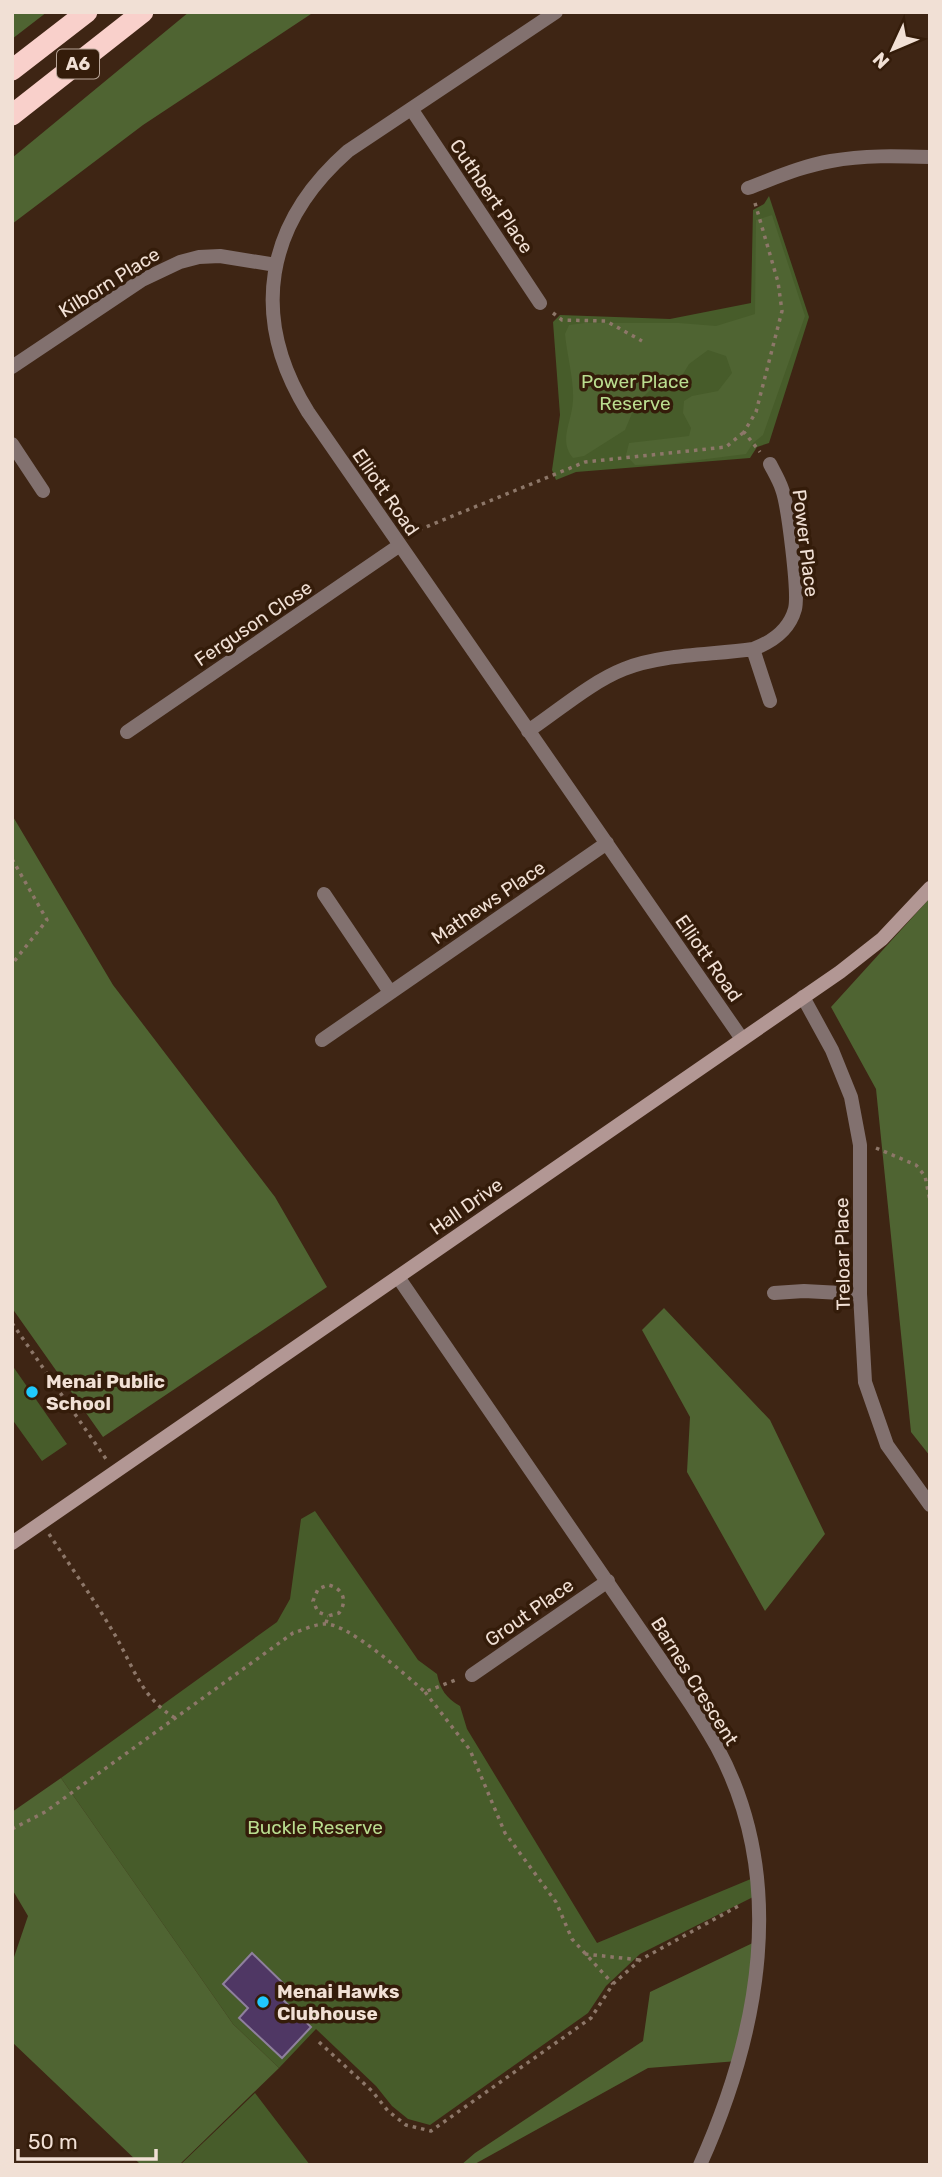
<svg xmlns="http://www.w3.org/2000/svg" width="942" height="2177" font-family="Rubik,sans-serif">
<rect width="100%" height="100%" fill="#3e2514"/>
<path fill="#475c2a" d="M 769,196 L 809,317 L 769,443 L 757,447 L 750,458 L 576,472 L 556,480 L 552,470 L 560,415 L 553,322 L 560,315 L 670,319 L 751,303 L 753,210 L 764,204 Z
M 12,1365 L 67,1444 L 42,1461 L 12,1419 Z
M 315,1511 L 418,1660 L 437,1674 C 440,1689 446,1698 460,1706 L 467,1729 L 597,1943 L 758,1876 L 759,1894 L 640,1954 L 606,1986 L 588,2013 L 430,2125 L 408,2119 L 392,2106 L 376,2086 L 316,2029 L 279,2068 L 233,2024 L 61,1778 L 277,1622 L 290,1599 L 301,1519 Z
M 255,2093 L 310,2165 L 180,2165 Z"/>
<path fill="#4f6432" d="M 12,12 L 47,12 L 12,39 Z
M 189,12 L 314,12 L 143,125 L 12,224 L 12,158 Z
M 772,215 L 805,316 L 763,435 L 753,443 L 746,454 L 667,464 L 635,465 L 626,455 L 629,443 L 689,436 L 691,428 L 683,413 L 684,401 L 692,396 L 718,391 L 732,373 L 726,356 L 708,350 L 689,364 L 680,379 L 670,386 L 650,390 L 636,404 L 625,430 L 584,456 L 573,458 C 558,440 572,423 573,400 C 574,379 567,356 565,334 L 569,325 L 585,323 L 679,323 L 716,326 L 755,314 L 756,220 Z
M 12,815 L 113,985 L 275,1197 L 327,1287 L 103,1437 L 12,1308 Z
M 930,898 L 930,1456 L 911,1432 L 876,1089 L 831,1007 Z
M 664,1308 L 770,1420 L 825,1534 L 765,1611 L 687,1472 L 690,1417 L 642,1330 Z
M 61,1778 L 233,2024 L 279,2068 L 179,2165 L 138,2165 L 139,2163 L 12,2042 L 12,1963 L 28,1916 L 12,1889 L 12,1812 Z
M 759,1940 L 738,2061 L 648,2068 L 473,2165 L 461,2165 L 475,2153 L 643,2041 L 650,1992 Z"/>
<path fill="#4f3764" stroke="#8f809d" stroke-width="2" d="M 252,1953 L 286,1986 L 278,1995 L 311,2027 L 282,2058 L 239,2018 L 248,2008 L 223,1984 Z"/>
<g fill="none" stroke-linecap="round" stroke-linejoin="round">
<path stroke="#8d7769" stroke-width="3.5" stroke-dasharray="3.5 5" stroke-linecap="butt" d="M 755,203 L 778,282 L 782,311 L 756,412 L 744,432 L 760,452
M 553,313 L 562,320 L 606,321 L 642,341
M 411,533 L 585,462 L 726,447 L 744,432
M 12,859 L 47,920 L 12,964
M 876,1148 L 916,1165 L 925,1176 L 930,1201
M 12,1323 L 106,1459
M 49,1534 C 71,1567 95,1601 115,1635 C 134,1668 141,1697 175,1718
M 326,1623 L 328,1616 L 339,1613 C 348,1601 343,1588 328,1585 L 318,1589 L 313,1601 L 318,1612 L 328,1616
M 425,1692 L 470,1750 L 505,1833 L 556,1902 L 572,1939 L 613,1984
M 12,1829 L 45,1812 L 293,1633 C 303,1630 315,1624 325,1624 C 348,1623 407,1676 425,1692 L 458,1679
M 585,1954 L 640,1960
M 319,2042 L 372,2091 L 388,2111 L 406,2125 L 431,2131 L 591,2018 L 613,1984 L 640,1960 L 742,1904"/>
<path stroke="#82716f" stroke-width="14" d="M 556,12 L 348,151 C 265,224 249,317 308,412 L 742,1039
M 412,110 L 540,303
M 748,188 C 775,178 802,166 831,161 C 864,155 897,156 930,157
M 12,367 L 142,280 L 180,262 L 199,257 L 220,256 L 276,265
M 12,444 L 43,491
M 753,649 L 770,701
M 528,731 C 558,711 591,682 624,669 C 661,654 712,655 753,649 C 772,642 789,631 795,609 C 799,593 788,505 782,489 C 779,480 774,472 770,464
M 127,732 L 400,545
M 324,894 L 390,992
M 803,997 L 832,1050 L 851,1097 L 860,1145 L 860,1294 L 865,1382 L 887,1445 L 930,1505
M 322,1040 L 607,843
M 398,1277 L 680,1688 C 693,1707 706,1727 717,1747 C 789,1880 759,2034 700,2165
M 774,1293 L 804,1291 L 860,1294
M 472,1675 L 608,1581"/>
<path stroke="#b29794" stroke-width="14" d="M 12,1543 L 840,972 L 882,939 L 930,888"/>
<path stroke="#f9d0cb" stroke-width="21" d="M 12,70 L 87,12
M 12,115 L 143,12"/>
</g>
<g fill="#20c9fd" stroke="#341c0a" stroke-width="2.5">
<circle cx="32" cy="1392" r="7"/>
<circle cx="263" cy="2002" r="7"/>
</g>
<g text-anchor="middle" stroke-width="7" stroke-linejoin="round" paint-order="stroke">
<rect fill="#341c0a" stroke="#b8a598" stroke-width="2" x="57" y="49.5" width="42" height="29" rx="5"/>
<g font-size="18" font-weight="bold" fill="#f1e0d5">
<text x="78" y="70">A6</text>
</g>
<g font-size="19" fill="#f1e0d5" stroke="#341c0a">
<text transform="translate(492 196) rotate(56)" y="7">Cuthbert Place</text>
<text transform="translate(109 282) rotate(-32)" y="7">Kilborn Place</text>
<text transform="translate(386 492) rotate(55)" y="7">Elliott Road</text>
<text transform="translate(806 543) rotate(83)" y="7">Power Place</text>
<text transform="translate(253 623) rotate(-34)" y="7">Ferguson Close</text>
<text transform="translate(488 902) rotate(-34)" y="7">Mathews Place</text>
<text transform="translate(709 958) rotate(55)" y="7">Elliott Road</text>
<text transform="translate(466 1206) rotate(-35)" y="7">Hall Drive</text>
<text transform="translate(842 1254) rotate(-91)" y="7">Treloar Place</text>
<text transform="translate(529 1612) rotate(-35)" y="7">Grout Place</text>
<text transform="translate(695 1681) rotate(58)" y="7">Barnes Crescent</text>
</g>
<g font-size="19" fill="#badd8f" stroke="#341c0a">
<text x="635" y="388">Power Place<tspan x="635" dy="22">Reserve</tspan></text>
<text x="315" y="1834">Buckle Reserve</text>
</g>
<g font-size="19" font-weight="bold" fill="#f1e0d5" stroke="#341c0a" text-anchor="start">
<text x="46" y="1388">Menai Public<tspan x="46" dy="22">School</tspan></text>
<text x="277" y="1998">Menai Hawks<tspan x="277" dy="22">Clubhouse</tspan></text>
</g>
</g>
<rect width="942" height="2177" fill="none" stroke="#f1e0d5" stroke-width="28"/>
<g transform="translate(893 49) rotate(226)" stroke="#341c0a" stroke-width="5" paint-order="stroke">
<path d="M0-5L12 26L0 18L-12 26Z" fill="#f1e0d5"/>
<text y="-10" font-size="19" font-weight="bold" text-anchor="middle" fill="#f1e0d5">N</text>
</g>
<path d="M18 2149v10h138v-10" fill="none" stroke="#f1e0d5" stroke-width="3.5"/>
<text x="28" y="2149" font-size="21" fill="#f1e0d5" stroke="#341c0a" stroke-width="5" paint-order="stroke">50 m</text>
</svg>
